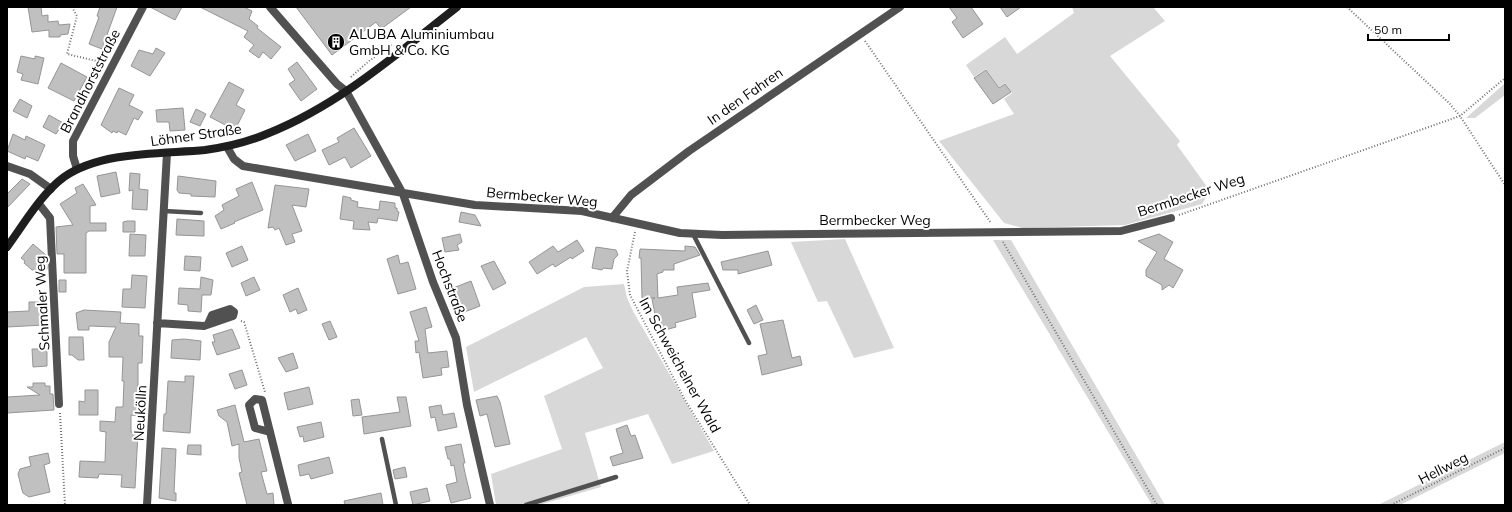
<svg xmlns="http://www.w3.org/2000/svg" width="1512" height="512" font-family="Mulish,sans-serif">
<rect width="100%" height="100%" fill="#fff"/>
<path fill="#d8d8d8" d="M 1072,7 L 1153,7 L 1165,21 L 1110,56 L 1180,141 L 1177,145 L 1210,191 L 1202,204 L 1125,225 L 1023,228 L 1004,223 L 939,141 L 1014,114 L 1004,99 L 1012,93 L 1005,83 L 999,87 L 986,69 L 974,77 L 966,65 L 1005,37 L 1017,54 L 1074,13 Z
M 1505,83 L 1505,95 L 1475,118 L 1466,118 Z
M 845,239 L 894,348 L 854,358 L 827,301 L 818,302 L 791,242 Z
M 993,240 L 1011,240 L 1165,505 L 1152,505 Z
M 624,284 L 627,298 L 634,313 L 714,451 L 672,464 L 648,414 L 585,433 L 601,487 L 539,505 L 496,505 L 491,474 L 562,449 L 544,396 L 603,368 L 586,337 L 474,392 L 466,347 L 584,287 Z
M 1505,442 L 1505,453 L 1400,505 L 1378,505 Z"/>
<path fill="#c0c0c0" stroke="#959595" d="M 28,7 L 41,7 L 42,16 L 48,15 L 48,22 L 58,21 L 59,25 L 70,24 L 68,34 L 60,35 L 60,37 L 49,37 L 49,30 L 32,32 Z
M 100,7 L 117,7 L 102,49 L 89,44 L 99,17 L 97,16 Z
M 150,7 L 182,7 L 175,20 Z
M 200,7 L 244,7 L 252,11 L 249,19 L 258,26 L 257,28 L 281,47 L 271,59 L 263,52 L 259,58 L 249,51 L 254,45 L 244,37 L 248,31 Z
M 296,7 L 411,7 L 381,29 L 376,22 L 332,55 Z
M 949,7 L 971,7 L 983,24 L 963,38 L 952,22 L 957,18 Z
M 1000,7 L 1021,7 L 1007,17 Z
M 156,48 L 165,53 L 150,76 L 131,66 L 139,50 L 153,54 Z
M 21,56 L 35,59 L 35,56 L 44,58 L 38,84 L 21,80 L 23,74 L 17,72 Z
M 297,62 L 317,89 L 301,101 L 289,84 L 295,80 L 288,69 Z
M 61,63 L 87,77 L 74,101 L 48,88 Z
M 986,70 L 999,88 L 1005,84 L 1011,92 L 993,104 L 974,78 Z
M 229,82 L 244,90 L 236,105 L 245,110 L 235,130 L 210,117 Z
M 119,88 L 134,95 L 129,105 L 143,112 L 138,120 L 134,118 L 126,135 L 118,131 L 117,133 L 113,131 L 112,133 L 101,125 Z
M 20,99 L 32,106 L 27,118 L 13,111 Z
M 183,108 L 185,130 L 170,131 L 169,122 L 157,122 L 156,110 Z
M 196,109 L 206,114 L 200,126 L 190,122 Z
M 49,115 L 63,123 L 56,134 L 43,127 Z
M 354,128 L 371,156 L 351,168 L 345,157 L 329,165 L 322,150 L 339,142 L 337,138 Z
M 13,134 L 25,140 L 26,136 L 45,145 L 38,161 L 26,156 L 25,159 L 7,151 Z
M 308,134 L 316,151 L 295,161 L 286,145 Z
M 116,172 L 120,193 L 101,197 L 97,176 Z
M 130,173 L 140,174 L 139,189 L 148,190 L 147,210 L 132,209 L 133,190 L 129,191 Z
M 178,176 L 216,181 L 215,197 L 191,196 L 191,194 L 179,193 L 177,190 Z
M 22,179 L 30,184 L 7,208 L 7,194 Z
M 252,182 L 263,210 L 234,222 L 235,223 L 221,229 L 215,216 L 224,210 L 222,205 L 239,196 L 236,189 Z
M 83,184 L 96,205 L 90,206 L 90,223 L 106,223 L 106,231 L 89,231 L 86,233 L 86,273 L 64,273 L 64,254 L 57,254 L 56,227 L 73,225 L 60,204 L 77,193 L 75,188 Z
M 275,185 L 309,189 L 306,207 L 292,205 L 302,231 L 292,234 L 295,242 L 286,245 L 279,228 L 275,230 L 273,227 L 268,228 Z
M 343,196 L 351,198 L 351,200 L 358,202 L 357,207 L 379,210 L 380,201 L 395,203 L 395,208 L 397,208 L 397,211 L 399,212 L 397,221 L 378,218 L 377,223 L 368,222 L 370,230 L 353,229 L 354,221 L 340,219 Z
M 461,212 L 475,215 L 481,226 L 459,222 Z
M 177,219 L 204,221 L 204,236 L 176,235 Z
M 127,221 L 135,221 L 135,232 L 123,232 L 123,222 Z
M 130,234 L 146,235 L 145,256 L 129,256 Z
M 460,234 L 462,242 L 457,245 L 459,250 L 445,252 L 442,238 Z
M 1159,234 L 1173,242 L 1164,259 L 1183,270 L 1173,288 L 1169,285 L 1162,290 L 1162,285 L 1146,276 L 1146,270 L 1157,252 L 1138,241 Z
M 577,240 L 584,251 L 572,259 L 571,257 L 555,267 L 553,264 L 537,274 L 529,262 L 553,246 L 558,252 Z
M 33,244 L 46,255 L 47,269 L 32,270 L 24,263 L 25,261 L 21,258 Z
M 242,246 L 248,260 L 232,267 L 226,253 Z
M 685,246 L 695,247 L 700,255 L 674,264 L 674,270 L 663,270 L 663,272 L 657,274 L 658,298 L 678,295 L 677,287 L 708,283 L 710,290 L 692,293 L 696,317 L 675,323 L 676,327 L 661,331 L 659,319 L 656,320 L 652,299 L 655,298 L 642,298 L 641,258 L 639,258 L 640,249 L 685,251 Z
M 596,247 L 616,250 L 618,255 L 614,259 L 612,269 L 603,268 L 602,270 L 592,268 Z
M 768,251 L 772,265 L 738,274 L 738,270 L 723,270 L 721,262 Z
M 398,255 L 400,264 L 408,262 L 416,289 L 398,294 L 387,259 Z
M 185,256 L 201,257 L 200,271 L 184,270 Z
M 494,261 L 506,283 L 493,290 L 481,266 Z
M 132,275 L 147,276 L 145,308 L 122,307 L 123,289 L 131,289 Z
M 201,277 L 213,280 L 211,295 L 202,295 L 201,312 L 188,311 L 188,305 L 178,304 L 179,288 L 200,289 Z
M 254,277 L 260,290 L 246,296 L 241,283 Z
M 59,280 L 66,280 L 66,292 L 59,292 Z
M 471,281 L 480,306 L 462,313 L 453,288 Z
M 298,288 L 307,310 L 298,314 L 296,309 L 290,312 L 283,295 Z
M 29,302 L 41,302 L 41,312 L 44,312 L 44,325 L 7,327 L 7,312 L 29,311 Z
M 756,305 L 763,320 L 754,324 L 747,310 Z
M 426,307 L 432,327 L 425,329 L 428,353 L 447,351 L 449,367 L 441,368 L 442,375 L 423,378 L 419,352 L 416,353 L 415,341 L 419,341 L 410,312 Z
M 84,310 L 121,312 L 120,323 L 139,324 L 139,336 L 143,336 L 142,363 L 138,363 L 138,416 L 131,415 L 131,432 L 138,433 L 135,488 L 121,487 L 122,475 L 99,474 L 98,478 L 79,477 L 80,461 L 105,462 L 106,432 L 100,431 L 100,421 L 115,422 L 116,407 L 123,407 L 124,381 L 122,381 L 123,357 L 109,357 L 109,342 L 116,327 L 89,326 L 89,330 L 78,330 L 76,313 Z
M 783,320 L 792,358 L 800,356 L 802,365 L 762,375 L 758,356 L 767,354 L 760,324 Z
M 330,321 L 337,337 L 329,340 L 322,324 Z
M 232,329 L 240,348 L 217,355 L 212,342 L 215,342 L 213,335 Z
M 69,337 L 83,337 L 84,360 L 78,360 L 72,355 L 69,355 Z
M 184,339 L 201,341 L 200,360 L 171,358 L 172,340 Z
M 32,349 L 47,349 L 47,366 L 33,367 Z
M 293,353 L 298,368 L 286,372 L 278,358 Z
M 242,370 L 247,385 L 235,389 L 229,374 Z
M 185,376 L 194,376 L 190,433 L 163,431 L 164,414 L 166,414 L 168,381 L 185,382 Z
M 33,383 L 45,383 L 45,386 L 50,386 L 50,394 L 53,394 L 54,410 L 7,413 L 7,397 L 40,395 L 27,387 L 33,387 Z
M 309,387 L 313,404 L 288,410 L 284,393 Z
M 85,390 L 98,390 L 98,415 L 79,415 L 79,401 L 85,402 Z
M 497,396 L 500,402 L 510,444 L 495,447 L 487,414 L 480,416 L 476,400 Z
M 397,397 L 406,397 L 411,426 L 364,434 L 362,417 L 400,412 Z
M 359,399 L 362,415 L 353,416 L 351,400 Z
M 235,405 L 244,442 L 259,439 L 267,471 L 261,472 L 267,494 L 273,493 L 274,505 L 247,505 L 239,473 L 242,472 L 239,458 L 239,444 L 232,446 L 227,422 L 219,416 L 217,410 Z
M 441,405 L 443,415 L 454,413 L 457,427 L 438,431 L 435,417 L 431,418 L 429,407 Z
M 321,422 L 324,437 L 304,442 L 303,436 L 300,437 L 297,427 Z
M 627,425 L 631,436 L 635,435 L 643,458 L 613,466 L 610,457 L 623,453 L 616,429 Z
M 461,444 L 465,463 L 463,463 L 465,473 L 471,498 L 451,503 L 446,485 L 457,482 L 454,465 L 451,466 L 450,459 L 448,459 L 445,447 Z
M 188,445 L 201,445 L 201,455 L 187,454 Z
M 162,448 L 176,449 L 174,493 L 176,493 L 176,501 L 159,498 Z
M 48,453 L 50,463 L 44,465 L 50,492 L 29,497 L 23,493 L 22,490 L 18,474 L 20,469 L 31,466 L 29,457 Z
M 329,457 L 333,473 L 311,479 L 309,474 L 300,476 L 298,465 Z
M 405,467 L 407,477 L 395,479 L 393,470 Z
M 427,488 L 430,501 L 413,505 L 410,492 Z
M 381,493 L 383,505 L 345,505 L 344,501 Z"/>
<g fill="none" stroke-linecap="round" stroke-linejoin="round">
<path stroke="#737373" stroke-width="2" stroke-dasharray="1 2" stroke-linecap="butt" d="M 72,7 L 77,16 L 67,54 L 105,63
M 1347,7 L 1449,103 L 1460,116 L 1505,185
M 865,41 L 991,223
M 351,77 L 369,61 L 393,44
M 1179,215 L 1460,116 L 1505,78
M 635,232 L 627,271 L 630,295 L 685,400 L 750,505
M 1003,242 L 1157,505
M 241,321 L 244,322 L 265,392
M 60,413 L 65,505
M 1391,505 L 1505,448"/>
<path stroke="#515151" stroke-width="4.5" d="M 164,211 L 201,213
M 693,234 L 749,343
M 382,439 L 396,505
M 526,505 L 616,477"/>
<path stroke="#515151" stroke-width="8" d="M 270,7 L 337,84 L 346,91 L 403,194 L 433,282 L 456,338 L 467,405 L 490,505
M 227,147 L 234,159 L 243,166 L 475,205 L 582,211 L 680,233 L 722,235 L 1121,231 L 1171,218
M 7,166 L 30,174 L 51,189
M 77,169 L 73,156 L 73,141 L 143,7
M 39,204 L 50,218 L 59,404
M 612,218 L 631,195 L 689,151 L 900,7
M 157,323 L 204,326 L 233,316 L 234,312 L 230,309 L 212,315 L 208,324
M 270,432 L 255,428 L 249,405 L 255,399 L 262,400 L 288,504 L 288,505
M 147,505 L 167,153"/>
<path stroke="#1e1e1e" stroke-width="8" d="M 7,247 C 24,224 41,194 64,177 C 101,151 161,154 205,150 C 227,147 248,142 269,133 C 339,105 398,53 457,7"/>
</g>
<defs>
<symbol id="building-disc" viewBox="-11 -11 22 22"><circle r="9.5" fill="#000" stroke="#fff"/><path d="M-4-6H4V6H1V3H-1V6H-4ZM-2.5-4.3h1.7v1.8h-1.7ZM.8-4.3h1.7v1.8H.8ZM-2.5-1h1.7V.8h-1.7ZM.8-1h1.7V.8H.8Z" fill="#fff"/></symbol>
</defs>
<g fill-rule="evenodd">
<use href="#building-disc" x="326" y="32" width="20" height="20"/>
</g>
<g text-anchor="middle" stroke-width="4" stroke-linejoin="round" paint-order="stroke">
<g font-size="14" fill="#000" stroke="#fff" text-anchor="start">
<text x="349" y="39">ALUBA Aluminiumbau<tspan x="349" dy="16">GmbH &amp; Co. KG</tspan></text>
</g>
<g font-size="14" fill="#000" stroke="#fff">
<text transform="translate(90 81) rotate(-63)" y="5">Brandhorststraße</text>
<text transform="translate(745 96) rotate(-35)" y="5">In den Fahren</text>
<text transform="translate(196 135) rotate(-8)" y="5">Löhner Straße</text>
<text transform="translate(1191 195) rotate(-18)" y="5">Bermbecker Weg</text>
<text transform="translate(542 197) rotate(5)" y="5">Bermbecker Weg</text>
<text x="875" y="225">Bermbecker Weg</text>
<text transform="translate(450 286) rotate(69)" y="5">Hochstraße</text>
<text transform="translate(42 303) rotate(-93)" y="5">Schmaler Weg</text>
<text transform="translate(680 365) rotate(61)" y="5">Im Schweichelner Wald</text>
<text transform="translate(140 413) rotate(-87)" y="5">Neukölln</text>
<text transform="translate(1443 468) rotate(-27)" y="5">Hellweg</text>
</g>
</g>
<rect width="1512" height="512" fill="none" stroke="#000000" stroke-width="16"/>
<path d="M1368 34v6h81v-6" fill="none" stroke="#000000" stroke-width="2"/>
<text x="1374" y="34" font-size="12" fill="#000000" stroke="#ffffff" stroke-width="3" paint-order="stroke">50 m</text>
</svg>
